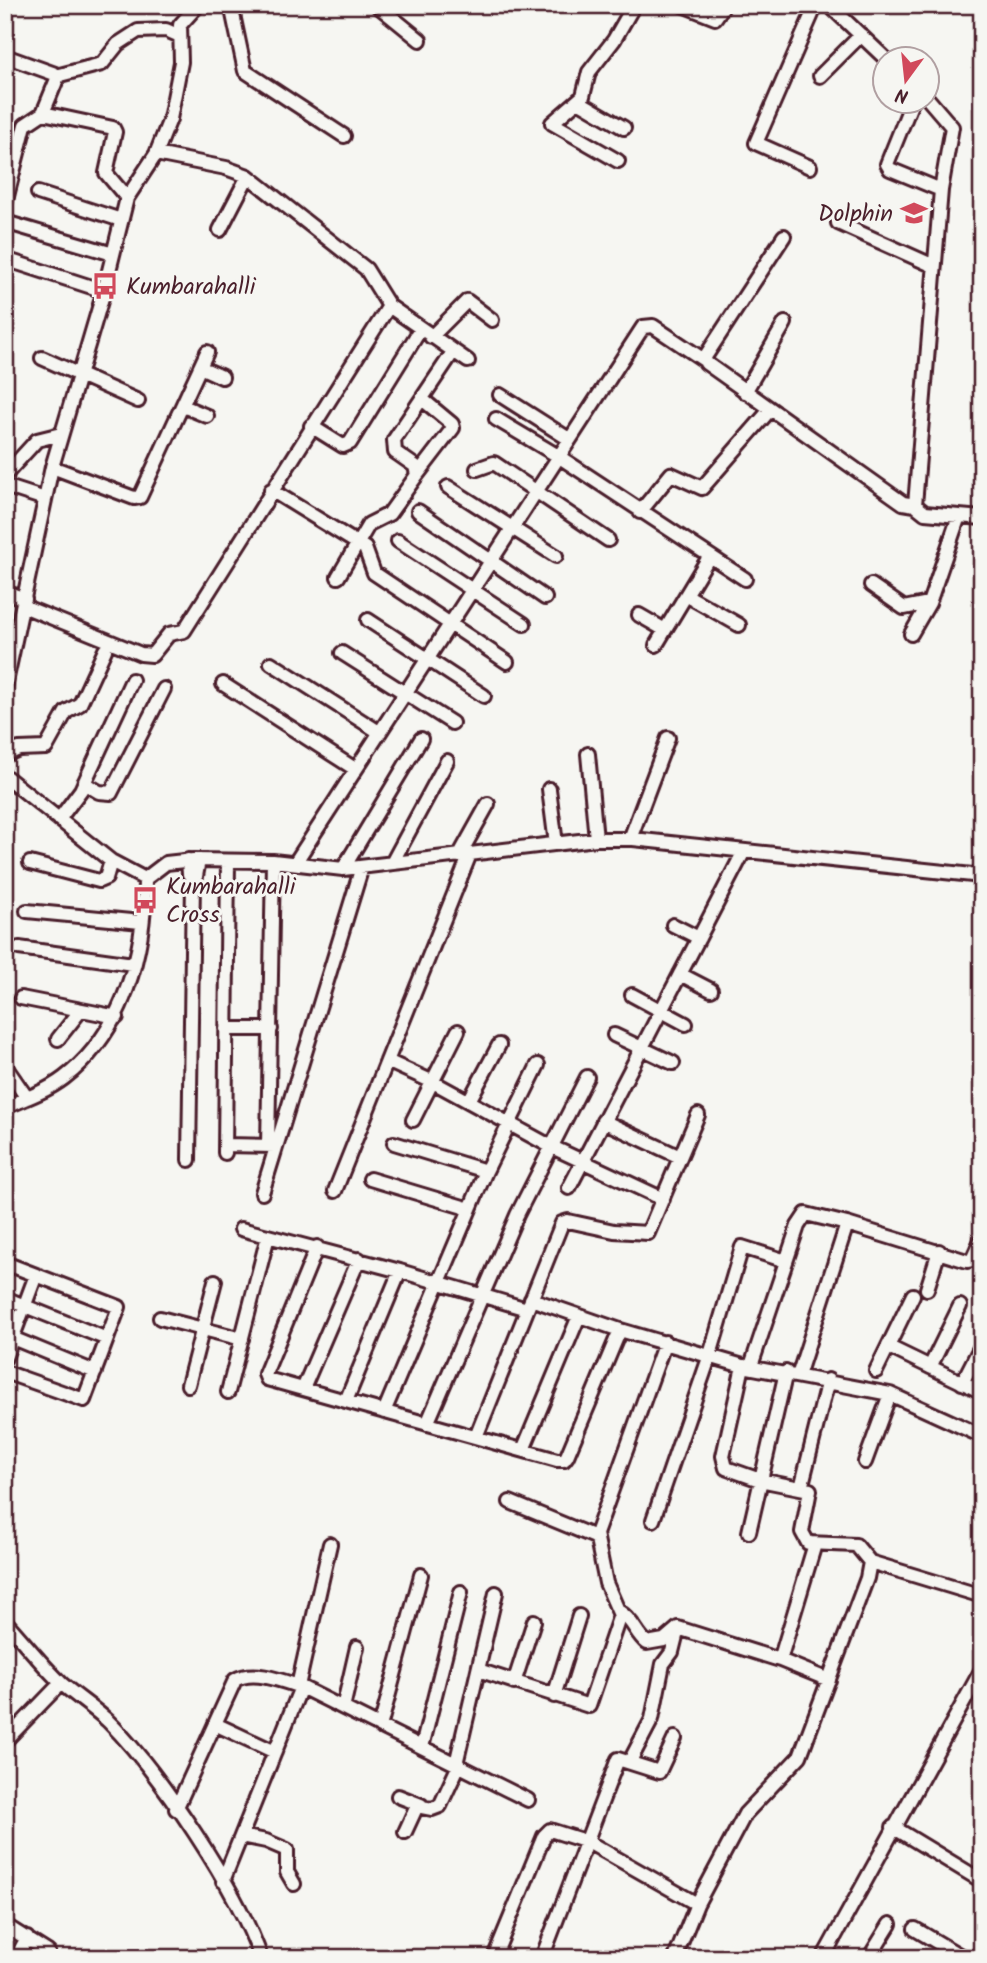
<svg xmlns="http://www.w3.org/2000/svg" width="987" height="1963" font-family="Kalam,sans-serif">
<rect width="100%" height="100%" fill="#f6f6f2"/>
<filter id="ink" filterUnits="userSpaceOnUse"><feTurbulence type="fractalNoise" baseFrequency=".0143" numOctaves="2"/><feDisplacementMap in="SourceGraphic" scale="14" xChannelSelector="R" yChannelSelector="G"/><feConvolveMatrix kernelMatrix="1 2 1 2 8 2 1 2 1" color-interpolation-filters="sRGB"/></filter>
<g filter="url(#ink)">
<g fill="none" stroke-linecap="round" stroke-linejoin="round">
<defs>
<path id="minor" d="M 231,5 L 245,71 L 344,136
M 377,5 L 420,40
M 682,5 L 715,18 L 724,5
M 829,5 L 887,60
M 5,56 L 55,74 L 57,79 L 43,113 L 25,125 L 5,204
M 56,76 L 102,64 L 118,44 L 138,31 L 166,30 L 180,36
M 820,76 L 861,35
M 928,99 L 952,127 L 941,190 L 915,505 L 925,513 L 982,518
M 578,101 L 624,128
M 912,102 L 887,164 L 890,169 L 941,190
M 43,113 L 113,128 L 115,132 L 106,173 L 127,198
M 156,154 L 226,168 L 248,176 L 366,269 L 389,306 L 468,361
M 618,161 L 552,123 L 583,96 L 589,72 L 614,40 L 634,5
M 810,167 L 756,143 L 816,5
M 38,193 L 121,220
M 5,222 L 113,254
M 838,223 L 934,266
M 220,230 L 248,176
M 784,236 L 705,357 L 706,363 L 903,503 L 915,505
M 5,259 L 104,291
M 431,337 L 467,301 L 492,320
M 42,358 L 138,401
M 200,367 L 222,377
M 745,392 L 785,323
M 500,395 L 569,439
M 183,406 L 207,416
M 496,419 L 558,456 L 745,579
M 311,426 L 343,446 L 350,443 L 420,330
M 52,467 L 134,498 L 140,497 L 207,352
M 477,469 L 494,463 L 608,540
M 5,475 L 37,440 L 61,434
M 417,475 L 453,428 L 452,424 L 422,399
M 5,486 L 45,499
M 448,487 L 556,556
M 271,490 L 365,548 L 374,573 L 507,662
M 418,511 L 545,598
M 640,512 L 671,474 L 702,488 L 769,411
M 398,541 L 524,624
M 338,577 L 369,524 L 389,514 L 417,475 L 415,466 L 395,452 L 394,440 L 453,352
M 871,585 L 904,608 L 929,603
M 5,592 L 25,599
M 686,595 L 739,625
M 23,606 L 141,654 L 152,655 L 169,634 L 184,631 L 389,306
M 639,615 L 665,630
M 368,620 L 484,696
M 911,634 L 929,603 L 959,516
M 656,645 L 709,557
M 342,653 L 452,723
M 271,663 L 379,732
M 223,684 L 355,769
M 5,687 L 52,467 L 104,291 L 127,198 L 156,154 L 170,119 L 181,62 L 180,25 L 198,5
M 588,754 L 596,839
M 5,755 L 19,749 L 46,748 L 66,712 L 80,704 L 105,650
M 5,776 L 111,861 L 145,879
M 84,783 L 99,792 L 111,793 L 164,689
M 549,789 L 556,844
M 60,818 L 81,790 L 132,680
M 630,839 L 668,738
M 459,856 L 488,804
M 188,860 L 189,874 L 195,882 L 199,860
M 30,863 L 99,881 L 106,878 L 111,861
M 295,863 L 643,327 L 653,326 L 704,360
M 392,863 L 447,761
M 343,869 L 421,739
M 27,911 L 141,922
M 673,925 L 699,938
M 19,948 L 133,964
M 680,974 L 711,990
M 632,995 L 686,1024
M 21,998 L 117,1017
M 226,1029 L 271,1029
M 614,1035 L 673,1063
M 58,1039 L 81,1010
M 387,1061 L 433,1082 L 550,1146 L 663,1199
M 5,1066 L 27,1098
M 469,1101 L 499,1045
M 5,1107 C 25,1099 47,1091 64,1078 C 124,1032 145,952 145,879 L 166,863 L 193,860 L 273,861 L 343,869 L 596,839 L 633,839 L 982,876
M 413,1120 L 458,1031
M 603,1121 L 680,1157
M 394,1143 L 486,1171
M 225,1145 L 275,1146
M 268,1146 L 273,861
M 225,1153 L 228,861
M 189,1160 L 193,882
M 370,1179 L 470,1209
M 569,1188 L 744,851
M 335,1191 L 470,854
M 262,1193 L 362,867
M 241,1229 L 400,1271 L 527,1309
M 317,1247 L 265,1374 L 267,1379 L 557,1460 L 564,1460 L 567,1456 L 620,1330
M 5,1263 L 119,1307 L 84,1400 L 5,1372
M 927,1289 L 939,1251
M 5,1298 L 107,1339
M 531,1299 L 620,1330 L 743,1366 L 890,1394 L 982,1436
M 160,1318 L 242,1339
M 5,1335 L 95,1372
M 889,1347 L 982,1392
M 5,1358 L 36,1275
M 743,1366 L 723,1456 L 726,1468 L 760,1480 L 810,1490 L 802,1532 L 808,1543 L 856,1545 L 870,1562 L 982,1596
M 751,1366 L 798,1226 L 806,1214 L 847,1224
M 930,1367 L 960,1306
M 876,1371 L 913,1295
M 798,1376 L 847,1224 L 967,1261 L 972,1260 L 982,1238
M 962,1383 L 982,1344
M 188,1385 L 215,1281
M 303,1389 L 359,1259
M 228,1392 L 268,1236
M 346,1401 L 400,1271
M 384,1412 L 486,1171 L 538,1065
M 427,1424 L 517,1215 L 587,1077
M 476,1437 L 562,1223 L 568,1221 L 614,1231 L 648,1233 L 698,1115
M 523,1450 L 579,1316
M 865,1462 L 890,1394
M 801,1488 L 828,1380
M 510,1502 L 595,1537
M 653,1520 L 710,1355 L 742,1247 L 786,1261
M 749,1532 L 786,1372
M 815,1544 L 780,1660 L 829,1680
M 620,1612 C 634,1621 635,1633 647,1643 L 664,1640 L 678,1628 L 780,1660
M 5,1621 C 24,1642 42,1665 62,1684 C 77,1697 94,1708 108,1721 C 159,1772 238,1890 261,1958
M 478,1670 L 589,1706 L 620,1615 L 606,1583 L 596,1534 L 665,1342
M 514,1683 L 534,1621
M 298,1686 L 330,1544
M 554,1696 L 579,1616
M 343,1708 L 357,1647
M 215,1724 L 275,1752
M 380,1727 L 421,1575
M 5,1741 L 61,1683
M 422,1747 L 461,1592
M 630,1761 L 652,1719 L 663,1664 L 672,1652 L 678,1628
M 456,1764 L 496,1593
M 398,1796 L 421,1805
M 176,1809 L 235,1680 C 253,1669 283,1681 301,1687 L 528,1800
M 893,1827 L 982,1881
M 405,1832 L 417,1806 L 432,1809 L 440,1806 L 459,1765
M 241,1836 L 266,1841 L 287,1850 L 287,1872 L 294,1884
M 223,1881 L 301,1687
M 5,1925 L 48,1952
M 915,1929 L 964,1958
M 495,1955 L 544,1836 L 550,1830 L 588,1842 L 697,1904
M 16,1958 L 27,1938
M 542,1958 L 618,1759 L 659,1772 L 675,1738
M 675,1958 L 697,1904 L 745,1814 L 800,1756 L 867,1578 L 870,1562
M 823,1958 L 982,1669
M 869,1958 L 890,1924"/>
</defs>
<use href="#minor" stroke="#4a1f2b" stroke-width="18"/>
<use href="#minor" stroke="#f6f6f2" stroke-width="12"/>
</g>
</g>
<defs>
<symbol id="school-bare" viewBox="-9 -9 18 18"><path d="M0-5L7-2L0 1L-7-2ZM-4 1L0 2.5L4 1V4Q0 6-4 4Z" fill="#d1495b" stroke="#f6f6f2" stroke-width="2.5" paint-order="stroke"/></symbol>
<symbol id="bus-bare" viewBox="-9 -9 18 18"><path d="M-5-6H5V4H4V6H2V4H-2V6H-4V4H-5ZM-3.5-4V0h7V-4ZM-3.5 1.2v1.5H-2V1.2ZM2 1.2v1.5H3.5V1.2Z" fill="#d1495b" stroke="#f6f6f2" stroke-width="2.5" paint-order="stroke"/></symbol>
</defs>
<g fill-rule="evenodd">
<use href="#school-bare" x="895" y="194" width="38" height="38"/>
<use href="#bus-bare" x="86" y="267" width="38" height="38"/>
<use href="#bus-bare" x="126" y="881" width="38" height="38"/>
</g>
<g text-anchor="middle" stroke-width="6" stroke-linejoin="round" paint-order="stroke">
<g font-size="24" fill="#4a1f2b" stroke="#f6f6f2" text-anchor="start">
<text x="893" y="221" text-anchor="end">Dolphin</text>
<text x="126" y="294">Kumbarahalli</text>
<text x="166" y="894">Kumbarahalli<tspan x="166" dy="28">Cross</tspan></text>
</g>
</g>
<rect width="987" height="1963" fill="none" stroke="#f6f6f2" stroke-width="28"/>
<rect x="14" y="14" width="959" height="1935" fill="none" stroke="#4a1f2b" stroke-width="2.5" filter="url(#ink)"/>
<g transform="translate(906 80) rotate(195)"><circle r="33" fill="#f6f6f2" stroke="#b1a0a2" stroke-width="2"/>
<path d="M0-5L12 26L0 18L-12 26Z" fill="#d1495b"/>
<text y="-10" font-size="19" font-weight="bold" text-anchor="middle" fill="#4a1f2b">N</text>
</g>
</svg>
